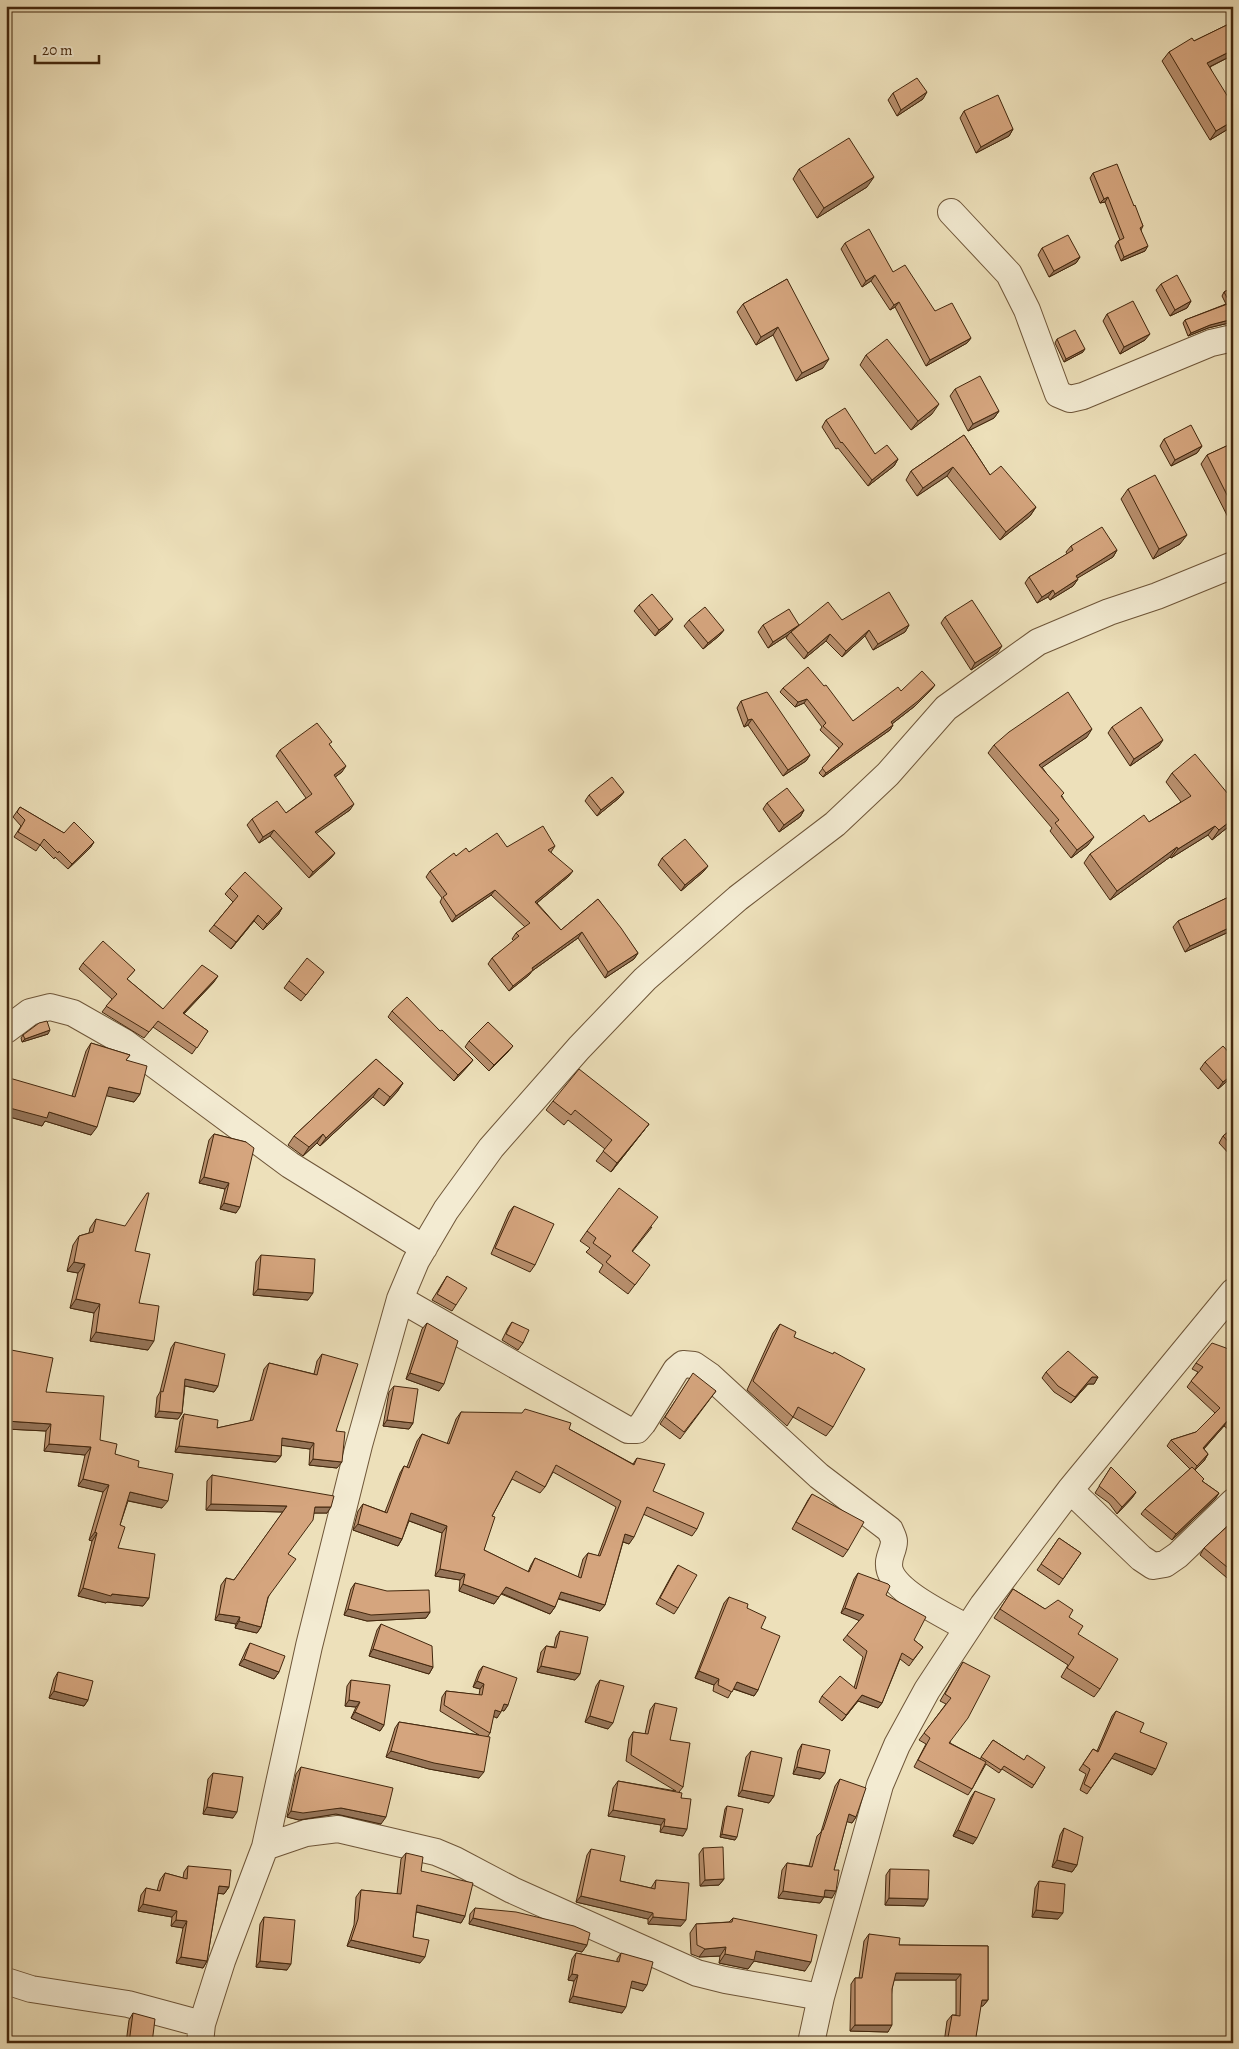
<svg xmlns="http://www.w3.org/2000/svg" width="1239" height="2049" font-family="Alegreya,serif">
<rect width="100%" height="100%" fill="#ede0ba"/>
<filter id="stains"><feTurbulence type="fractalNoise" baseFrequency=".004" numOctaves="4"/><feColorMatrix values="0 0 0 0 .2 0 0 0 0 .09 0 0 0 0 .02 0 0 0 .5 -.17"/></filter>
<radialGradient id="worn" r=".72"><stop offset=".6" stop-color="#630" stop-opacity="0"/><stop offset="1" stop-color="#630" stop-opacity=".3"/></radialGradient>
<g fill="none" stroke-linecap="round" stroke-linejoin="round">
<defs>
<path id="street" d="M 951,212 L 1009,274 L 1027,310 L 1058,394 L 1070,399 L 1083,396 L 1211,343 L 1233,338
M 6,1030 L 30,1012 L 50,1007 L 73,1013 L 124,1042 L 290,1165 L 424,1248
M 400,1299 L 628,1430 L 637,1430 L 643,1423 L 676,1370 L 683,1364 L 694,1365 L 710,1376 L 819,1476 L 890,1530 C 891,1533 894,1538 894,1541 C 894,1552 886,1558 890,1571 C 898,1594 947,1616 967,1628
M 1070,1490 L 1141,1558 L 1153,1566 L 1165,1564 L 1178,1555 L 1233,1502
M 265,1847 L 306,1833 L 338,1829 L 436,1852 L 455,1860 L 512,1890 L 697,1973 L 725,1980 L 821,1997
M 6,1981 L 31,1989 L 128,2004 L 202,2024
M 200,2043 L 202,2024 L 222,1961 L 265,1847 L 309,1646 L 359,1445 L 400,1299 L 416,1261 L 446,1210 L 491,1148 L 579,1048 L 645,979 L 738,898 L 835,824 L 888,774 L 946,708 L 1038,642 L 1109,612 L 1157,596 L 1233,565
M 811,2043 L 821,1997 L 880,1785 L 897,1745 L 927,1690 L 983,1605 L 1070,1490 L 1233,1292"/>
</defs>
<use href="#street" stroke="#6e5538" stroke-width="28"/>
<use href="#street" stroke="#f3ebd2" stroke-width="26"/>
</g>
<path fill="#b78e6c" stroke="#43270d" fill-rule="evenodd" d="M 1233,22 L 1233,55 L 1210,67 L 1233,126 L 1210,140 L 1162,61 L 1169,52 L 1194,41 Z
M 893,93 L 923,99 L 897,116 L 888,100 Z
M 964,111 L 1013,129 L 1009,136 L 976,153 L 960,118 Z
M 799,169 L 867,187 L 817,218 L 793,179 Z
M 1093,173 L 1134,206 L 1143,226 L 1141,230 L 1145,251 L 1121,261 L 1115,246 L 1118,241 L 1120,240 L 1105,202 L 1100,203 L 1090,178 Z
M 845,243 L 893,272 L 935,311 L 971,338 L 967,343 L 926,366 L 895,307 L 890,310 L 871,281 L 862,287 L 841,249 Z
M 1042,248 L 1080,257 L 1076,263 L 1049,277 L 1038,255 Z
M 787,279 L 823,368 L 796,381 L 773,335 L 756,345 L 737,312 L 743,304 Z
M 1161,284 L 1191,301 L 1187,308 L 1170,316 L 1156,290 Z
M 1233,287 L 1233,322 L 1208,328 L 1188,336 L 1183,323 L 1185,320 L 1226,304 L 1222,296 L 1224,292 Z
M 1107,314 L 1145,340 L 1120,354 L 1103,321 Z
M 1057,339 L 1083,352 L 1064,362 L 1055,343 Z
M 866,355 L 932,414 L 911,430 L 860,365 Z
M 955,389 L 999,411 L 994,418 L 968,431 L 950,396 Z
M 826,420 L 875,454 L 898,459 L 894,466 L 868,486 L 838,448 L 836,449 L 822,427 Z
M 964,435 L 990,475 L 1036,507 L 1030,516 L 1000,540 L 947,476 L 917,496 L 906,480 L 911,471 Z
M 1164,439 L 1202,446 L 1197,453 L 1171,466 L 1160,446 Z
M 1233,443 L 1233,527 L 1201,464 L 1207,455 Z
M 1128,489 L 1180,544 L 1153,559 L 1121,499 Z
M 1071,546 L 1117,550 L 1113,557 L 1077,578 L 1078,579 L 1073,586 L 1050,600 L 1048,597 L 1037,603 L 1025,583 L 1029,577 L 1067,554 L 1066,552 Z
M 639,605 L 668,625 L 655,636 L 634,611 Z
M 945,617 L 998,652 L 971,670 L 941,623 Z
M 689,620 L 724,630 L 719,636 L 703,649 L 684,626 Z
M 842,620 L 909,625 L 905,632 L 873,650 L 865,636 L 842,657 L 826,641 L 804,659 L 786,638 L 788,635 L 768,648 L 758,632 L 763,625 L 799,625 Z
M 783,688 L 853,721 L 901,691 L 932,689 L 915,706 L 892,724 L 893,725 L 890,730 L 823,777 L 819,773 L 839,748 L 820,730 L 822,727 L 804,703 L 795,707 L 780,692 Z
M 741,701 L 810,755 L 806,761 L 783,776 L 748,725 L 744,727 L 737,708 Z
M 1112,727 L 1159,746 L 1130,766 L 1108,733 Z
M 1087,737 L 1042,767 L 1062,796 L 1088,845 L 1071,858 L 1050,831 L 1052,828 L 988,753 L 994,745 Z
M 330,745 L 342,772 L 335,777 L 350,810 L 316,833 L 335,853 L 330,859 L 309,878 L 270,836 L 259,843 L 247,825 L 252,819 L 286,813 L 306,798 L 276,756 L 280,750 Z
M 1172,773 L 1233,823 L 1212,840 L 1208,835 L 1171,858 L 1170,857 L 1110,900 L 1084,863 L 1090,854 L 1149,822 L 1181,802 L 1166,782 Z
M 624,792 L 619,798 L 597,816 L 585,801 L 589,795 Z
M 767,803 L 804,810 L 800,817 L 779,832 L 763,809 Z
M 20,807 L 64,833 L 94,842 L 90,848 L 68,869 L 55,857 L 54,859 L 40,845 L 36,851 L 14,837 L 21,826 L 13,817 Z
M 555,846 L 551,852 L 569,876 L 537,903 L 561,930 L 598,899 L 638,953 L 634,959 L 605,978 L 578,938 L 532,971 L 529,975 L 509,991 L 488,964 L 492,958 L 514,941 L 512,939 L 516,933 L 525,927 L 491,895 L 452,922 L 440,902 L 442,898 L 426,877 L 430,871 L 456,856 L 469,852 L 507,847 Z
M 662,858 L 708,866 L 703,872 L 681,891 L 658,865 Z
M 230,888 L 282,908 L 278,915 L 263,930 L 254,921 L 231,949 L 209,931 L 233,902 L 225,894 Z
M 1233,895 L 1233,930 L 1185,952 L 1173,927 L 1178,921 Z
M 83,963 L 135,970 L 127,979 L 163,1009 L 214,982 L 184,1014 L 208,1031 L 192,1054 L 153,1027 L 144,1038 L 102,1012 L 112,999 L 79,969 Z
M 324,972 L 301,1001 L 284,988 L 289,981 Z
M 392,1011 L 440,1031 L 473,1060 L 468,1066 L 454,1081 L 388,1017 Z
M 48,1034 L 22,1042 L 21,1038 L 23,1035 Z
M 469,1041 L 508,1052 L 489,1071 L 465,1047 Z
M 91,1043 L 130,1055 L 126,1060 L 140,1094 L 134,1102 L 106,1095 L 91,1135 L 45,1121 L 42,1126 L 6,1116 L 72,1096 L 86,1051 Z
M 376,1059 L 403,1083 L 397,1092 L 384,1106 L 373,1097 L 320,1146 L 317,1143 L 303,1156 L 288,1145 L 294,1136 Z
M 1205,1062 L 1233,1076 L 1218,1089 L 1200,1069 Z
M 553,1101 L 649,1124 L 611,1172 L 596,1161 L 605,1149 L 568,1120 L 564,1125 L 546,1110 Z
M 1233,1128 L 1233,1158 L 1219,1143 L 1223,1136 Z
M 214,1134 L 246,1142 L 236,1213 L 220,1209 L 225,1189 L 199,1183 L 209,1140 Z
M 514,1206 L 535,1265 L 530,1272 L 491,1254 L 509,1212 Z
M 96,1219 L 135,1251 L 139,1303 L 148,1350 L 90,1341 L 94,1313 L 70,1308 L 78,1273 L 67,1271 L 73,1245 L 79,1236 L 89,1233 L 90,1228 Z
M 652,1227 L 632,1252 L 643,1274 L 628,1294 L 599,1272 L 603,1265 L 586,1252 L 590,1248 L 580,1241 L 587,1231 Z
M 261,1255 L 308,1300 L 253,1295 L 256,1262 Z
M 447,1276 L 456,1305 L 452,1311 L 432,1300 Z
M 512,1322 L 523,1343 L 518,1350 L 502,1340 L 508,1328 Z
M 427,1323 L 439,1391 L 406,1379 L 422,1329 Z
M 780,1324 L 794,1337 L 833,1427 L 826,1436 L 793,1417 L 787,1426 L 747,1390 L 773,1333 Z
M 175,1342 L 218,1386 L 214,1392 L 185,1386 L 182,1413 L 178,1419 L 155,1417 L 157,1397 L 160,1392 L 171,1348 Z
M 6,1349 L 46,1392 L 100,1440 L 115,1454 L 138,1467 L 162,1508 L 128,1501 L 120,1525 L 118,1548 L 149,1598 L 143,1606 L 107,1602 L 106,1603 L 78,1596 L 92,1541 L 89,1540 L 103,1492 L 78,1486 L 85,1455 L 44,1451 L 46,1431 L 6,1429 Z
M 322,1354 L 336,1431 L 337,1468 L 309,1465 L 310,1449 L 281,1445 L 281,1456 L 276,1462 L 175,1452 L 180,1421 L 184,1414 L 217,1428 L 250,1421 L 264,1369 L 269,1363 L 314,1374 L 317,1361 Z
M 1233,1354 L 1233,1433 L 1224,1426 L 1204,1449 L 1208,1454 L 1204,1461 L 1195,1470 L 1202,1481 L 1219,1493 L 1215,1499 L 1172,1540 L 1141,1514 L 1145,1509 L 1190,1469 L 1167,1446 L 1171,1440 L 1196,1432 L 1215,1413 L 1187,1387 L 1198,1372 L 1192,1369 L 1196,1363 Z
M 1046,1372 L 1098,1377 L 1094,1384 L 1088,1384 L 1071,1403 L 1054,1392 L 1042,1378 Z
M 689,1380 L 716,1391 L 680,1439 L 660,1424 Z
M 394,1386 L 413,1423 L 409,1429 L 383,1426 L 389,1392 Z
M 461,1412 L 569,1429 L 633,1464 L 637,1458 L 653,1491 L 697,1529 L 692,1536 L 643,1514 L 629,1544 L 623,1542 L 605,1605 L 600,1611 L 558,1599 L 555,1607 L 550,1614 L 501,1594 L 494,1604 L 459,1591 L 460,1580 L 435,1576 L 442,1533 L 409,1521 L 402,1539 L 398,1546 L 353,1530 L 358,1511 L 363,1504 L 385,1512 L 400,1473 L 404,1466 L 407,1467 L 417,1441 L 422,1434 L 447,1444 L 456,1419 ZM 553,1472 L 616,1507 L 598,1556 L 588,1553 L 583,1559 L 578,1577 L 535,1558 L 531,1565 L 528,1572 L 484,1550 L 492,1516 L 512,1479 L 540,1493 L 545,1487 Z
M 1111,1467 L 1136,1492 L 1132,1498 L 1117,1514 L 1109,1503 L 1095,1493 Z
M 212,1475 L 327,1513 L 314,1513 L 288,1554 L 268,1598 L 261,1627 L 257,1633 L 235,1628 L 236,1624 L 215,1620 L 221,1585 L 226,1578 L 234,1580 L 283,1512 L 206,1510 L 207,1481 Z
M 812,1494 L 848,1550 L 843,1557 L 792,1529 L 808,1500 Z
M 1233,1521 L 1233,1583 L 1200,1555 L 1204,1548 Z
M 1059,1538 L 1081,1553 L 1059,1585 L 1037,1570 Z
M 678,1565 L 678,1608 L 674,1614 L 656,1604 L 674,1571 Z
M 858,1573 L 886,1595 L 914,1640 L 923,1647 L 909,1666 L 900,1659 L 882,1703 L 878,1708 L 858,1701 L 842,1721 L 819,1702 L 822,1696 L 854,1688 L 863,1657 L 843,1640 L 860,1620 L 841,1613 L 854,1579 Z
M 355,1583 L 430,1612 L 426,1618 L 367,1621 L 344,1615 L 351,1589 Z
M 1013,1589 L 1045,1609 L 1069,1617 L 1078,1634 L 1100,1689 L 1094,1697 L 1061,1677 L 1068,1665 L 994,1618 Z
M 729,1597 L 747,1608 L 761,1628 L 758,1690 L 754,1696 L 733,1689 L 728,1698 L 713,1691 L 714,1685 L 695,1678 L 724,1603 Z
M 381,1624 L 433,1667 L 429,1674 L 369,1656 L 377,1630 Z
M 560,1631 L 580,1674 L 575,1680 L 537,1672 L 541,1652 L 546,1646 L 554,1647 L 556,1637 Z
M 250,1643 L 279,1672 L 274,1679 L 239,1665 L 246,1650 Z
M 963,1662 L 950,1743 L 980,1759 L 993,1740 L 1024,1760 L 1045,1767 L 1032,1788 L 1002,1769 L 999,1773 L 986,1764 L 972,1789 L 968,1795 L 914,1767 L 926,1744 L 919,1740 L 946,1704 L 940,1701 Z
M 483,1666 L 508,1705 L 504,1711 L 501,1710 L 497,1718 L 493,1716 L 490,1733 L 488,1736 L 479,1778 L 429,1769 L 386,1757 L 395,1728 L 399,1722 L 479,1735 L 440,1711 L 442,1697 L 446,1691 L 479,1695 L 480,1689 L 473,1687 L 479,1671 Z
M 58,1672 L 88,1700 L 84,1706 L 49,1698 L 54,1679 Z
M 351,1680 L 384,1725 L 380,1731 L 351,1718 L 356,1707 L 345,1706 L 347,1686 Z
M 600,1680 L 608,1729 L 585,1722 L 596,1686 Z
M 655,1703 L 670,1740 L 683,1787 L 679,1792 L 681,1798 L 683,1836 L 660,1832 L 661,1825 L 608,1816 L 613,1788 L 618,1781 L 676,1791 L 626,1761 L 629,1739 L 633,1732 L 645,1734 L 650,1710 Z
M 1116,1711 L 1140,1732 L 1152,1775 L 1112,1758 L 1087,1794 L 1080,1790 L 1086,1774 L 1079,1770 L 1093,1749 L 1097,1751 L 1112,1716 Z
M 802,1744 L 825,1773 L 820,1779 L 793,1774 L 798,1751 Z
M 751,1751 L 774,1796 L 769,1803 L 738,1796 L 746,1757 Z
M 301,1767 L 381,1824 L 336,1814 L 299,1820 L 287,1817 L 296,1774 Z
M 213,1773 L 233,1818 L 203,1814 L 208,1779 Z
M 840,1779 L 856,1817 L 852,1823 L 847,1821 L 834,1870 L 832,1898 L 824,1897 L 820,1903 L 778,1898 L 782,1870 L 787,1863 L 809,1866 L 817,1836 L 821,1832 L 835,1786 Z
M 975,1791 L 973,1844 L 953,1836 L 971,1797 Z
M 727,1806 L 735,1840 L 720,1837 L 725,1809 Z
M 1064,1828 L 1077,1865 L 1072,1872 L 1052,1867 L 1060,1835 Z
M 703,1848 L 724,1879 L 719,1885 L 700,1886 L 699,1854 Z
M 591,1849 L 620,1881 L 651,1888 L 656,1880 L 681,1926 L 648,1924 L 648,1919 L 576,1902 L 587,1855 Z
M 406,1853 L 421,1871 L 465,1916 L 461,1923 L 416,1912 L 413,1937 L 420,1963 L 347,1946 L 354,1925 L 356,1897 L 361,1890 L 397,1894 L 401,1859 Z
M 188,1866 L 229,1887 L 224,1894 L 218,1893 L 207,1961 L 203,1968 L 176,1963 L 183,1928 L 171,1926 L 172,1917 L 138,1911 L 141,1895 L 146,1888 L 157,1891 L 160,1880 L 165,1873 L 183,1878 L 184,1872 Z
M 890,1869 L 924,1906 L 885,1905 L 886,1875 Z
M 1039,1881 L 1058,1919 L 1032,1917 L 1035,1888 Z
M 475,1908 L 587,1945 L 582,1952 L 469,1924 L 470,1914 Z
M 264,1917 L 287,1970 L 256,1967 L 260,1924 Z
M 733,1918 L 805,1971 L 754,1961 L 748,1969 L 719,1963 L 720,1956 L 699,1957 L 691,1954 L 690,1933 L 696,1924 L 729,1922 Z
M 869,1934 L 899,1945 L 988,1946 L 988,2000 L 983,2006 L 980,2006 L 975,2043 L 944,2043 L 947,2021 L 952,2015 L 956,2015 L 956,1980 L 894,1980 L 892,1989 L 888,2032 L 850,2031 L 851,1984 L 855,1978 L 859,1978 L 864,1941 Z
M 576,1953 L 617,1962 L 617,1959 L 621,1953 L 643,1991 L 630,1987 L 622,2013 L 569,2002 L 574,1981 L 568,1980 L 572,1959 Z
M 133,2013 L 152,2043 L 126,2043 L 129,2020 Z
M 1233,2020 L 1233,2043 L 1231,2043 Z"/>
<path fill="#957458" stroke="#43270d" d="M 1233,50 L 1233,55 L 1201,71 L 1207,63 Z
M 927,92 L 923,99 L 897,116 L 901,110 Z
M 1233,121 L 1233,126 L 1210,140 L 1216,131 Z
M 1013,129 L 1009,136 L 976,153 L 981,147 Z
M 874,177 L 867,187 L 817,218 L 824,208 Z
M 1108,197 L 1105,202 L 1100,203 L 1104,199 Z
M 1148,246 L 1145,251 L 1121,261 L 1124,257 Z
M 1080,257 L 1076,263 L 1049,277 L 1054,271 Z
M 875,275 L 871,281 L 862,287 L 866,281 Z
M 1191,301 L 1187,308 L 1170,316 L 1175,310 Z
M 899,302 L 895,307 L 890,310 L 894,305 Z
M 1233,319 L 1233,322 L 1208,328 L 1188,336 L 1191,333 L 1210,325 Z
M 778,327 L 773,335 L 756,345 L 761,337 Z
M 1150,334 L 1145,340 L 1120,354 L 1124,347 Z
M 971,338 L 967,343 L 926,366 L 930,360 Z
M 1085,349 L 1083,352 L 1064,362 L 1066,359 Z
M 829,359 L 823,368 L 796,381 L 802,373 Z
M 939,404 L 932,414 L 911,430 L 918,421 Z
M 999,411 L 994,418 L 968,431 L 973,424 Z
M 1202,446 L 1197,453 L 1171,466 L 1175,460 Z
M 898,459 L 894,466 L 868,486 L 872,480 Z
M 953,467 L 947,476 L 917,496 L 923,488 Z
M 1036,507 L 1030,516 L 1000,540 L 1006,532 Z
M 1187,535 L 1180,544 L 1153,559 L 1159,549 Z
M 1117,550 L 1113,557 L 1071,582 L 1076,576 Z
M 1078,579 L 1073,586 L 1050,600 L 1055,594 Z
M 1053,590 L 1048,597 L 1037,603 L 1042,597 Z
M 673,619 L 668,625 L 655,636 L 659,630 Z
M 799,625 L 791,632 L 788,635 L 768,648 L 773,642 Z
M 909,625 L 905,632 L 873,650 L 878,644 Z
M 724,630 L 719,636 L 703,649 L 708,643 Z
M 869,630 L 865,636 L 842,657 L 846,651 Z
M 830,634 L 826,641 L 804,659 L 808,653 Z
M 1002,646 L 998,652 L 971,670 L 975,663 Z
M 935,685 L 932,689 L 915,706 L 888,727 L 891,722 Z
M 807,699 L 804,703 L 795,707 L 798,702 Z
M 752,719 L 748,725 L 744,727 L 748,720 Z
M 893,725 L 890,730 L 823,777 L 826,773 Z
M 1092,729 L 1087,737 L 1034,773 L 1039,765 Z
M 1163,740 L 1159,746 L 1130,766 L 1134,759 Z
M 810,755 L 806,761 L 783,776 L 788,770 Z
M 346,766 L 342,772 L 330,781 L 334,775 Z
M 624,792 L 619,798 L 597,816 L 601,810 Z
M 354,804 L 350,810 L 310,838 L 315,832 Z
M 804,810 L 800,817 L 779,832 L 784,825 Z
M 1233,819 L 1233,823 L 1212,840 L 1219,830 Z
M 1215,826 L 1208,835 L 1171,858 L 1178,849 Z
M 274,830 L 270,836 L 259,843 L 263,837 Z
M 1094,837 L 1088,845 L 1071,858 L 1077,850 Z
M 94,842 L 90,848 L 68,869 L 72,864 Z
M 1177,847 L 1170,857 L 1110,900 L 1117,891 Z
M 335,853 L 330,859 L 309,878 L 313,872 Z
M 708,866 L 703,872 L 681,891 L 685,885 Z
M 573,871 L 569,876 L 532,907 L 535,902 Z
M 495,890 L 491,895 L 452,922 L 456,916 Z
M 282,908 L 278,915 L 263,930 L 267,924 Z
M 258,915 L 254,921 L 231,949 L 236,942 Z
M 1233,926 L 1233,930 L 1185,952 L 1190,946 Z
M 582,932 L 578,938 L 532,971 L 529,975 L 509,991 L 513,986 L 532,968 Z
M 638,953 L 634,959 L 605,978 L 608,972 Z
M 218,976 L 214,982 L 178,1019 L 183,1013 Z
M 50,1030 L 48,1034 L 22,1042 L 25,1039 Z
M 513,1046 L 508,1052 L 489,1071 L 494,1065 Z
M 473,1060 L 468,1066 L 454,1081 L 458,1075 Z
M 1233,1074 L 1233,1076 L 1218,1089 L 1223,1082 Z
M 403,1083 L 397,1092 L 384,1106 L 390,1097 Z
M 109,1087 L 140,1094 L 134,1102 L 103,1095 Z
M 379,1088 L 373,1097 L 320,1146 L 326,1138 Z
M 6,1107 L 49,1112 L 97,1127 L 91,1135 L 45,1121 L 42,1126 L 6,1116 Z
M 649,1124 L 642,1133 L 611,1172 L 617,1163 Z
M 323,1134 L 317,1143 L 303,1156 L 309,1147 Z
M 204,1177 L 229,1183 L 225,1189 L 199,1183 Z
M 224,1203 L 240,1207 L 236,1213 L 220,1209 Z
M 74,1262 L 85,1264 L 78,1273 L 67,1271 Z
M 258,1289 L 313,1293 L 308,1300 L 253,1295 Z
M 76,1299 L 100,1304 L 94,1313 L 70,1308 Z
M 96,1332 L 154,1341 L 148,1350 L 90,1341 Z
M 410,1373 L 444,1384 L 439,1391 L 406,1379 Z
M 1092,1377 L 1098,1377 L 1094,1384 L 1088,1384 L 1071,1403 Z
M 185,1379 L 218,1386 L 214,1392 L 181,1385 Z
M 159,1411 L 182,1413 L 178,1419 L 155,1417 Z
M 387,1420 L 413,1423 L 409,1429 L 383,1426 Z
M 1228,1420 L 1224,1426 L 1199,1454 L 1203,1448 Z
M 6,1421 L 51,1424 L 46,1431 L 6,1429 Z
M 282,1438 L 314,1443 L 310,1449 L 278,1445 Z
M 49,1444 L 91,1447 L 85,1455 L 44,1451 Z
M 179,1446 L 281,1456 L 276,1462 L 175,1452 Z
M 1208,1454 L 1204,1461 L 1193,1472 L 1197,1466 Z
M 313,1459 L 342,1462 L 337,1468 L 309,1465 Z
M 83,1479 L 109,1485 L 103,1492 L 78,1486 Z
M 130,1492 L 168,1501 L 162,1508 L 125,1500 Z
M 1136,1492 L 1132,1498 L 1117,1514 L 1122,1507 Z
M 1219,1493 L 1215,1499 L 1172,1540 L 1176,1534 Z
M 211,1504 L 287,1506 L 283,1512 L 206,1510 Z
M 315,1507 L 331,1507 L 327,1513 L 311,1513 Z
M 411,1513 L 447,1526 L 442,1533 L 407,1520 Z
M 358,1524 L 402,1539 L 398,1546 L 353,1530 Z
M 95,1532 L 97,1533 L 92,1541 L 89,1540 Z
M 625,1534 L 634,1537 L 629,1544 L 621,1541 Z
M 440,1569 L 465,1574 L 460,1580 L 435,1576 Z
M 463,1584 L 499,1597 L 494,1604 L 459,1591 Z
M 506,1587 L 555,1607 L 550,1614 L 501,1593 Z
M 83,1588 L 112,1594 L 149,1598 L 143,1606 L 107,1602 L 106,1603 L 78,1596 Z
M 561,1592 L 605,1605 L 600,1611 L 557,1598 Z
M 845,1608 L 864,1615 L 860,1621 L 841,1613 Z
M 348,1609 L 430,1612 L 426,1618 L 367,1621 L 344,1615 Z
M 219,1614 L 240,1617 L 236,1624 L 215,1620 Z
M 239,1621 L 261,1627 L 257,1633 L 235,1628 Z
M 373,1649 L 433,1667 L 429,1674 L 369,1656 Z
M 244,1659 L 279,1672 L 274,1679 L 239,1665 Z
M 541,1666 L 580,1674 L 575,1680 L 537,1672 Z
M 699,1671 L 719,1679 L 714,1685 L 695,1678 Z
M 477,1681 L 484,1684 L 480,1689 L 473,1687 Z
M 737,1682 L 758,1690 L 754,1696 L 732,1688 Z
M 54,1691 L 88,1700 L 84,1706 L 49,1698 Z
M 862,1695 L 882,1703 L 878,1708 L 858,1701 L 842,1721 Z
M 349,1700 L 360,1702 L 356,1707 L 345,1706 Z
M 504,1704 L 508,1705 L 504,1711 L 500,1710 Z
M 495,1710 L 501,1712 L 497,1718 L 490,1715 Z
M 355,1712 L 384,1725 L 380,1731 L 351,1718 Z
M 590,1716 L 613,1723 L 608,1729 L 585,1722 Z
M 391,1751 L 484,1772 L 479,1778 L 429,1769 L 386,1757 Z
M 1115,1753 L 1156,1769 L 1152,1775 L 1111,1758 Z
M 797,1767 L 825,1773 L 820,1779 L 793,1774 Z
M 742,1790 L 774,1796 L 769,1803 L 738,1796 Z
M 207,1807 L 237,1812 L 233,1818 L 203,1814 Z
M 341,1808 L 386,1817 L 381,1824 L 336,1814 L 299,1820 L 287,1817 L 291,1811 Z
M 613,1810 L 665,1819 L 661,1825 L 608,1816 Z
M 849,1814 L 856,1817 L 852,1823 L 844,1821 Z
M 664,1826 L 687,1829 L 683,1836 L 660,1832 Z
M 958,1830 L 977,1838 L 973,1844 L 953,1836 Z
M 722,1834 L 737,1837 L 735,1840 L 720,1837 Z
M 1057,1860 L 1077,1865 L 1072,1872 L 1052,1867 Z
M 724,1879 L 719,1885 L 700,1886 L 705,1880 Z
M 219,1886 L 229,1887 L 224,1894 L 215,1893 Z
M 825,1890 L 836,1891 L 832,1898 L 821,1896 Z
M 783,1891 L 824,1897 L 820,1903 L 778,1898 Z
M 581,1896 L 653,1913 L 648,1919 L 576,1902 Z
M 889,1898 L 928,1899 L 924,1906 L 885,1905 Z
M 143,1904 L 177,1911 L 172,1917 L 138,1911 Z
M 417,1905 L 465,1916 L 461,1923 L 413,1911 Z
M 1036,1910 L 1063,1913 L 1058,1919 L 1032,1917 Z
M 653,1917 L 686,1920 L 681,1926 L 648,1924 Z
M 473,1918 L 587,1945 L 582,1952 L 469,1924 Z
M 176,1920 L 187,1921 L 183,1928 L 171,1926 Z
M 351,1940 L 425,1957 L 420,1963 L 347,1946 Z
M 726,1947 L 720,1956 L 699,1957 L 705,1949 Z
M 756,1951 L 811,1962 L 805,1971 L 754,1961 L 748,1969 L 719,1963 L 725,1954 Z
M 181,1957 L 207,1961 L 203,1968 L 176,1963 Z
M 260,1961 L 291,1964 L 287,1970 L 256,1967 Z
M 896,1973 L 961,1974 L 956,1980 L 891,1980 Z
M 572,1974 L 578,1975 L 574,1981 L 568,1980 Z
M 632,1981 L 647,1985 L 643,1991 L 628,1987 Z
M 573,1996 L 626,2007 L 622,2013 L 569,2002 Z
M 982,2000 L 988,2000 L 983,2006 L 977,2006 Z
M 855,2025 L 892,2025 L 888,2032 L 850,2031 Z"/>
<path fill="#d5a57e" stroke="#43270d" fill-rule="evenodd" d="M 1233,22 L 1233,50 L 1207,63 L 1233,105 L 1233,121 L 1216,131 L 1169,52 L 1192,38 L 1194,41 Z
M 917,78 L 927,92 L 901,110 L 893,93 Z
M 998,95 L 1013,129 L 981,147 L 964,111 Z
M 849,138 L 874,177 L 824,208 L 799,169 Z
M 1117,164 L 1134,206 L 1135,205 L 1143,226 L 1140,228 L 1148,246 L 1124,257 L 1118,241 L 1124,238 L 1108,197 L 1104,199 L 1093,173 Z
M 869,229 L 893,272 L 905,265 L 935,311 L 952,303 L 971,338 L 930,360 L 899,302 L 894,305 L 875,275 L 866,281 L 845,243 Z
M 1068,235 L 1080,257 L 1054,271 L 1042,248 Z
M 1177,275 L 1191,301 L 1175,310 L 1161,284 Z
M 787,279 L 829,359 L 802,373 L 778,327 L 761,337 L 743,304 Z
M 1233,287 L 1233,319 L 1210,325 L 1191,333 L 1185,320 L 1230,303 L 1224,292 Z
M 1133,301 L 1150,334 L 1124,347 L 1107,314 Z
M 1075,330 L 1085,349 L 1066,359 L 1057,339 Z
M 887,339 L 939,404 L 918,421 L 866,355 Z
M 980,376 L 999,411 L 973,424 L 955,389 Z
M 845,408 L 875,454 L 887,445 L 898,459 L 872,480 L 842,442 L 841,443 L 826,420 Z
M 1191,425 L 1202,446 L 1175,460 L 1164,439 Z
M 964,435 L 990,475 L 1001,466 L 1036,507 L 1006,532 L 953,467 L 923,488 L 911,471 Z
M 1233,443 L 1233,507 L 1207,455 Z
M 1155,475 L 1187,535 L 1159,549 L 1128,489 Z
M 1102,527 L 1117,550 L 1076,576 L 1078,579 L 1055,594 L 1053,590 L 1042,597 L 1029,577 L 1073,550 L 1071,546 Z
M 889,592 L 909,625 L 878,644 L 869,630 L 846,651 L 830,634 L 808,653 L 791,632 L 828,602 L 842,620 Z
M 652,594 L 673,619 L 659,630 L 639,605 Z
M 972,600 L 1002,646 L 975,663 L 945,617 Z
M 705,607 L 724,630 L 708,643 L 689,620 Z
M 789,609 L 799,625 L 773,642 L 763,625 Z
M 808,667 L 824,686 L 826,685 L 853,721 L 898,687 L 901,691 L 922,671 L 935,685 L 918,701 L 891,722 L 893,725 L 826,773 L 822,768 L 843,744 L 823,726 L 826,723 L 807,699 L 798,702 L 783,688 Z
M 767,692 L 810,755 L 788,770 L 752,719 L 748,720 L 741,701 Z
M 1068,692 L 1092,729 L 1039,765 L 1064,793 L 1061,796 L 1094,837 L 1077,850 L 1055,823 L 1059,820 L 994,745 L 1009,732 Z
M 1141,707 L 1163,740 L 1134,759 L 1112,727 Z
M 317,723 L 332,742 L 329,744 L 346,766 L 334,775 L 354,804 L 315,832 L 335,853 L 313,872 L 274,830 L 263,837 L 252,819 L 277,801 L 286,813 L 312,794 L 280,750 Z
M 1195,754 L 1233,800 L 1233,819 L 1219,830 L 1215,826 L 1178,849 L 1177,847 L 1117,891 L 1090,854 L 1144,815 L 1149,822 L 1191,796 L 1172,773 Z
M 612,777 L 624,792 L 601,810 L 589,795 Z
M 787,788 L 804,810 L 784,825 L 767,803 Z
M 20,807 L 64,833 L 74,822 L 94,842 L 72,864 L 59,851 L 58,853 L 44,839 L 40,845 L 18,832 L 25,820 L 17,812 Z
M 543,826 L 555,846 L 548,850 L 573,871 L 535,902 L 561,930 L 598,899 L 621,928 L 638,953 L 608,972 L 582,932 L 532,968 L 533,970 L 513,986 L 492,958 L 519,936 L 516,933 L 530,923 L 495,890 L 456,916 L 443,897 L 447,894 L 430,871 L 454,853 L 456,856 L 466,848 L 469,852 L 497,833 L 507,847 Z
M 685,839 L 708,866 L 685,885 L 662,858 Z
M 245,872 L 282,908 L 267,924 L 258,915 L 236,942 L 214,925 L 238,896 L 230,888 Z
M 1233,895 L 1233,926 L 1190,946 L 1178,921 Z
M 103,941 L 135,970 L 127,979 L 163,1009 L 202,965 L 218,976 L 183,1013 L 208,1031 L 197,1048 L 158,1021 L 149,1032 L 106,1006 L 117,994 L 83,963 Z
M 307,958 L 324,972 L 306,995 L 289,981 Z
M 407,997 L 440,1031 L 442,1030 L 473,1060 L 458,1075 L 392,1011 Z
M 47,1021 L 50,1030 L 25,1039 L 23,1035 L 39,1023 Z
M 488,1022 L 513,1046 L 494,1065 L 469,1041 Z
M 91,1043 L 130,1055 L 126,1060 L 147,1066 L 140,1094 L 109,1087 L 97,1127 L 49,1112 L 47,1118 L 6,1107 L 6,1077 L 75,1097 Z
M 1223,1046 L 1233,1057 L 1233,1074 L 1223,1082 L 1205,1062 Z
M 376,1059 L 403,1083 L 390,1097 L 379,1088 L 326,1138 L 323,1134 L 309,1147 L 294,1136 Z
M 579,1069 L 649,1124 L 617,1163 L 603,1151 L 612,1140 L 575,1110 L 571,1115 L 553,1101 Z
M 1233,1128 L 1233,1147 L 1223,1136 Z
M 214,1134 L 246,1142 L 254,1148 L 240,1207 L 224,1203 L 229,1183 L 204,1177 Z
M 619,1188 L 658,1217 L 632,1251 L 650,1265 L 635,1285 L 606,1262 L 611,1256 L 593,1243 L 596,1238 L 587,1231 Z
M 147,1193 L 149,1193 L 135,1251 L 150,1254 L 139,1303 L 159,1306 L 154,1341 L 96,1332 L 100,1304 L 76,1299 L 85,1264 L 74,1262 L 79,1236 L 93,1232 L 96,1219 L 125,1226 Z
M 514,1206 L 554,1224 L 535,1265 L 495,1248 Z
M 6,1217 L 9,1218 L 6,1238 Z
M 261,1255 L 315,1259 L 313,1293 L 258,1289 Z
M 447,1276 L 467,1288 L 456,1305 L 437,1294 Z
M 512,1322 L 529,1330 L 523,1343 L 506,1334 Z
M 427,1323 L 458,1341 L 444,1384 L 410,1373 Z
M 780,1324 L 796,1332 L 794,1337 L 833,1354 L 834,1352 L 865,1369 L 833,1427 L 798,1407 L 793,1417 L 753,1381 Z
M 175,1342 L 225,1354 L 218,1386 L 185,1379 L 182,1413 L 159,1411 L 161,1391 L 163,1392 Z
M 1212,1343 L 1226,1348 L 1233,1354 L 1233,1424 L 1228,1420 L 1203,1448 L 1208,1454 L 1197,1466 L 1171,1440 L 1196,1432 L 1220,1408 L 1191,1381 L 1203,1367 L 1196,1363 Z
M 6,1349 L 53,1358 L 46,1392 L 104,1396 L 100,1440 L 117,1444 L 115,1454 L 139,1461 L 138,1467 L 173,1474 L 168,1501 L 130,1492 L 120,1525 L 125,1527 L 118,1548 L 155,1554 L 149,1598 L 112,1594 L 111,1596 L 83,1588 L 97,1533 L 95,1532 L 109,1485 L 83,1479 L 91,1447 L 49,1444 L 51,1424 L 6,1421 Z
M 1068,1351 L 1098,1377 L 1092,1377 L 1075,1397 L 1058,1386 L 1046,1372 Z
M 322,1354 L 358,1364 L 336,1431 L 345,1432 L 342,1462 L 313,1459 L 314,1443 L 282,1438 L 281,1456 L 179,1446 L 184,1414 L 218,1420 L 217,1428 L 253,1420 L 269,1363 L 317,1375 Z
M 693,1373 L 716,1391 L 684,1432 L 665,1417 Z
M 394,1386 L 418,1389 L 413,1423 L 387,1420 Z
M 525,1409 L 571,1423 L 569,1429 L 634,1465 L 637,1458 L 665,1464 L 653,1491 L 704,1513 L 697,1529 L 647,1507 L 634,1537 L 625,1534 L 605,1605 L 561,1592 L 555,1607 L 506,1587 L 499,1597 L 463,1584 L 465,1574 L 440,1569 L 447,1526 L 411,1513 L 402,1539 L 358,1524 L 363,1504 L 387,1513 L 404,1466 L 409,1468 L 422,1434 L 449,1444 L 461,1412 L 522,1413 ZM 556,1465 L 621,1501 L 600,1556 L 588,1553 L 581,1578 L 535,1558 L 529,1572 L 484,1550 L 495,1517 L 492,1516 L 516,1471 L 545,1487 Z
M 1111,1467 L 1136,1492 L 1122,1507 L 1113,1497 L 1099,1486 Z
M 1192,1467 L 1204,1479 L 1202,1481 L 1219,1493 L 1176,1534 L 1145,1509 Z
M 212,1475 L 334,1496 L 331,1507 L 315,1507 L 313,1520 L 288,1554 L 296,1559 L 268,1597 L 261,1627 L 239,1621 L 240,1617 L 219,1614 L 226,1578 L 234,1580 L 287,1506 L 211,1504 Z
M 812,1494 L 864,1522 L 848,1550 L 796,1522 Z
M 1233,1521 L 1233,1572 L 1204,1548 Z
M 1059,1538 L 1081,1553 L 1063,1579 L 1041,1564 Z
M 678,1565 L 697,1575 L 678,1608 L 660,1598 Z
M 858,1573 L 888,1584 L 890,1586 L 886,1595 L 926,1617 L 914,1640 L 923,1647 L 913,1660 L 902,1653 L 882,1703 L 862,1695 L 846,1715 L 822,1696 L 840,1676 L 856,1689 L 867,1651 L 847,1635 L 864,1615 L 845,1608 Z
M 355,1583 L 387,1591 L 429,1590 L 430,1612 L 371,1615 L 348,1609 Z
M 1013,1589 L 1045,1609 L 1058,1600 L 1073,1610 L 1069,1617 L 1083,1626 L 1078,1634 L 1118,1659 L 1100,1689 L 1067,1668 L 1074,1657 L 1000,1609 Z
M 729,1597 L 748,1604 L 747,1608 L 766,1617 L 761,1628 L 780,1636 L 758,1690 L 737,1682 L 732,1692 L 718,1685 L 719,1679 L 699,1671 Z
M 381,1624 L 432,1646 L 433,1667 L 373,1649 Z
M 560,1631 L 588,1637 L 580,1674 L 541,1666 L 546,1646 L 556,1648 Z
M 250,1643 L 285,1656 L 279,1672 L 244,1659 Z
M 963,1662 L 990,1676 L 968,1718 L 949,1743 L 986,1762 L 972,1789 L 918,1760 L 930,1738 L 924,1733 L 951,1698 L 945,1694 Z
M 483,1666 L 517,1678 L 508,1705 L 504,1704 L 501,1712 L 495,1710 L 490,1733 L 444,1705 L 446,1691 L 482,1695 L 484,1684 L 477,1681 Z
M 58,1672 L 93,1681 L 88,1700 L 54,1691 Z
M 351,1680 L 390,1685 L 384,1725 L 355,1712 L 360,1702 L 349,1700 Z
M 600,1680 L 624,1686 L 613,1723 L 590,1716 Z
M 655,1703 L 677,1708 L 670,1740 L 690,1743 L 683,1787 L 631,1755 L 633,1732 L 648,1734 Z
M 1116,1711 L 1144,1723 L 1140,1732 L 1167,1743 L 1156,1769 L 1115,1753 L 1091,1788 L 1084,1784 L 1090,1769 L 1083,1764 L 1093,1749 L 1098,1752 Z
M 399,1722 L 490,1737 L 484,1772 L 434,1763 L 391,1751 Z
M 993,1740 L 1024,1760 L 1027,1755 L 1045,1767 L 1034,1785 L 1004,1766 L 1001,1770 L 981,1757 Z
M 802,1744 L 830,1750 L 825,1773 L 797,1767 Z
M 751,1751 L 782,1758 L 774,1796 L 742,1790 Z
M 301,1767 L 393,1788 L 386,1817 L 341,1808 L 303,1813 L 291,1811 Z
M 213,1773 L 243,1777 L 237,1812 L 207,1807 Z
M 840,1779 L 866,1788 L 856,1817 L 849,1814 L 834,1870 L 839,1870 L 836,1891 L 825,1890 L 824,1897 L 783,1891 L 787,1863 L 812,1867 L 822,1830 L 823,1830 Z
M 618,1781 L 682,1793 L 681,1798 L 691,1799 L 687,1829 L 664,1826 L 665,1819 L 613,1810 Z
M 975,1791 L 995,1799 L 977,1838 L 958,1830 Z
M 727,1806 L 743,1809 L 737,1837 L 722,1834 Z
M 1064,1828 L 1083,1837 L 1077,1865 L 1057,1860 Z
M 723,1847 L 724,1879 L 705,1880 L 703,1848 Z
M 591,1849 L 625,1856 L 620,1881 L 655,1889 L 656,1880 L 689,1883 L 686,1920 L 653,1917 L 653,1913 L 581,1896 Z
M 406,1853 L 423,1857 L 421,1871 L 473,1883 L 465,1916 L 417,1905 L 413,1937 L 429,1940 L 425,1957 L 351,1940 L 358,1919 L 361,1890 L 401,1894 Z
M 188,1866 L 231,1870 L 229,1887 L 219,1886 L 207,1961 L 181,1957 L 187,1921 L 176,1920 L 177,1911 L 143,1904 L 146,1888 L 160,1891 L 165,1873 L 187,1879 Z
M 890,1869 L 929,1870 L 928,1899 L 889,1898 Z
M 1039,1881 L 1065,1884 L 1063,1913 L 1036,1910 Z
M 475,1908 L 516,1912 L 574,1926 L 590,1933 L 587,1945 L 473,1918 Z
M 264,1917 L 295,1920 L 291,1964 L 260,1961 Z
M 733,1918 L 817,1935 L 811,1962 L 756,1951 L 754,1960 L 725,1954 L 726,1947 L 705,1949 L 697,1945 L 696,1924 L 732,1922 Z
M 869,1934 L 900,1938 L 899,1945 L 988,1946 L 988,2000 L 982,2000 L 975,2043 L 947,2043 L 952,2015 L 960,2016 L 961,1974 L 896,1973 L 892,1989 L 892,2025 L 855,2025 L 855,1978 L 862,1978 Z
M 6,1943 L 9,1943 L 8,1954 L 6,1954 Z
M 576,1953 L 619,1962 L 621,1953 L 653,1962 L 647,1985 L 632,1981 L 626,2007 L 573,1996 L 578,1975 L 572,1974 Z
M 133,2013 L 155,2019 L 152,2043 L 129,2043 Z"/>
<rect width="1239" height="2049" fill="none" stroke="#ede0ba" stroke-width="25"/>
<rect x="8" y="8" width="1224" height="2034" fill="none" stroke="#43270d" stroke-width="2.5"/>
<rect x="12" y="12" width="1214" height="2024" fill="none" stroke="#43270d"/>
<path d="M35 55v8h64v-8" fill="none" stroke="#43270d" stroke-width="2.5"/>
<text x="42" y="55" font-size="15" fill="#43270d" stroke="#f3ebd2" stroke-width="4" paint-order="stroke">20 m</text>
<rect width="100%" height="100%" filter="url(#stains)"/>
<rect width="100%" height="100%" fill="url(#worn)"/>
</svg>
